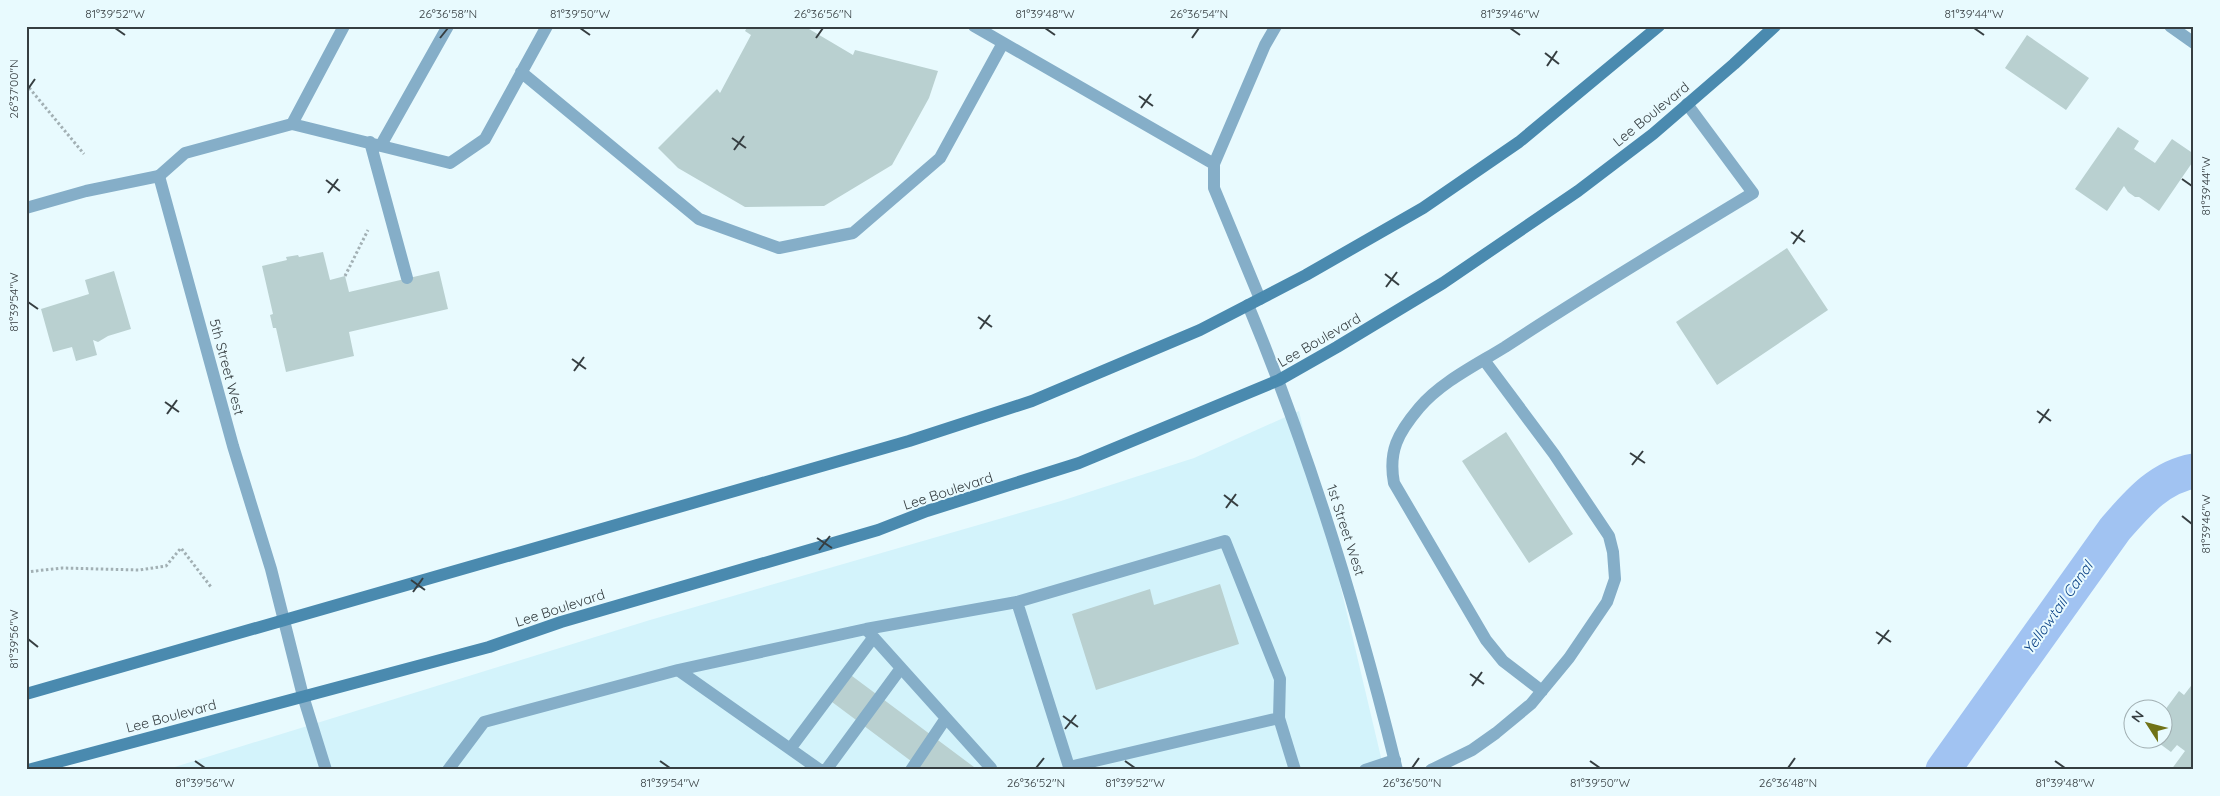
<svg xmlns="http://www.w3.org/2000/svg" width="2220" height="796" font-family="Quicksand,sans-serif">
<rect width="100%" height="100%" fill="#e8fafe"/>
<path fill="#d3f3fb" d="M 1299,411 L 1384,770 L 165,770 L 650,620 L 1061,501 L 1194,458 Z"/>
<g fill="none" stroke-linecap="round" stroke-linejoin="round">
<path stroke="#a1c3f2" stroke-width="35" d="M 1943,770 L 2115,529 C 2137,504 2159,477 2194,471"/>
</g>
<path fill="#b9d0d0" d="M 748,26 L 804,26 L 853,55 L 855,50 L 938,71 L 929,98 L 892,165 L 824,206 L 745,207 L 678,168 L 658,148 L 717,89 L 720,93 L 751,35 L 745,31 Z
M 2027,35 L 2089,78 L 2066,110 L 2005,68 Z
M 2118,127 L 2139,141 L 2134,149 L 2155,163 L 2172,139 L 2194,154 L 2194,160 L 2159,211 L 2139,197 L 2135,197 L 2128,192 L 2124,186 L 2107,211 L 2075,189 Z
M 1787,248 L 1828,310 L 1717,385 L 1676,322 Z
M 323,252 L 330,280 L 345,276 L 349,292 L 439,271 L 448,309 L 349,332 L 354,356 L 286,372 L 276,328 L 273,328 L 270,315 L 273,314 L 262,266 L 287,260 L 286,257 L 298,255 L 299,257 Z
M 114,271 L 131,329 L 108,336 L 98,342 L 93,340 L 97,355 L 76,361 L 72,347 L 53,352 L 41,309 L 89,294 L 85,280 Z
M 1506,432 L 1573,534 L 1529,563 L 1462,461 Z
M 1220,584 L 1239,644 L 1096,690 L 1072,614 L 1150,589 L 1154,605 Z
M 848,673 L 978,770 L 923,770 L 828,699 Z
M 2194,682 L 2194,770 L 2171,770 L 2185,751 L 2177,745 L 2171,752 L 2152,738 L 2162,738 L 2162,714 L 2179,691 L 2184,695 Z"/>
<g fill="none" stroke-linecap="round" stroke-linejoin="round">
<path stroke="#a2b0b4" stroke-width="3" stroke-dasharray="2.5 2.5" stroke-linecap="butt" d="M 26,84 L 84,154
M 345,276 L 368,230
M 26,572 L 62,568 L 139,570 L 166,566 L 181,548 L 211,587"/>
<path stroke="#85aec8" stroke-width="12" d="M 974,26 L 1214,164
M 521,72 L 699,219 L 779,248 L 853,233 L 940,158 L 1003,43
M 292,124 L 344,26
M 370,142 L 407,278
M 381,145 L 448,26
M 159,176 L 185,153 L 292,124 L 450,163 L 485,139 L 547,26
M 1260,299 L 1214,188 L 1214,164 L 1265,45 L 1276,26
M 1017,602 L 1070,770
M 866,629 L 991,768 L 990,770
M 678,670 L 866,629 L 1017,602 L 1225,541 L 1280,679 L 1279,718
M 1542,691 L 1503,661 L 1486,640 L 1394,483 C 1388,451 1398,433 1419,408 C 1441,382 1476,365 1505,347 C 1587,293 1670,243 1753,193 L 1687,104
M 303,696 L 326,770
M 790,749 L 873,638
M 1069,767 L 1279,718 L 1295,770
M 448,770 L 484,722 L 678,670 L 820,770
M 826,770 L 901,668
M 911,770 L 946,718
M 1365,770 L 1395,760
M 1431,770 L 1472,750 L 1496,733 L 1531,704 L 1569,658 L 1607,602 L 1615,579 L 1613,552 L 1609,536 L 1554,454 L 1484,360"/>
<path stroke="#85aec8" stroke-width="12" d="M 2170,26 L 2194,43
M 26,208 L 86,191 L 159,176 L 233,446 L 271,569 L 303,696
M 1248,305 C 1311,456 1358,611 1397,770"/>
<path stroke="#4a8aaf" stroke-width="12" d="M 26,694 L 909,441 L 1032,401 L 1200,330 L 1306,275 L 1423,208 L 1519,142 L 1659,26
M 28,770 L 489,647 L 561,622 L 878,530 L 927,511 L 1079,463 L 1279,380 L 1337,347 L 1443,283 L 1578,191 L 1653,134 L 1734,64 L 1775,26"/>
</g>
<path fill="none" stroke="#363e41" stroke-width="2" d="M 115,28 L 125,35M 580,28 L 590,35M 1045,28 L 1055,35M 1510,28 L 1520,35M 1974,28 L 1984,35M 440,38 L 448,28M 816,38 L 823,28M 1192,38 L 1199,28M 1545,53 L 1559,64M 1547,66 L 1557,51M 28,89 L 35,79M 1139,96 L 1153,106M 1141,108 L 1151,94M 732,138 L 746,148M 734,150 L 744,136M 2182,179 L 2192,186M 326,180 L 340,191M 328,193 L 338,179M 1791,232 L 1805,242M 1793,244 L 1803,230M 1385,274 L 1399,285M 1386,287 L 1397,272M 28,302 L 38,309M 978,317 L 992,327M 980,329 L 990,315M 572,359 L 586,369M 574,371 L 584,357M 165,402 L 179,412M 2037,411 L 2051,421M 167,414 L 177,400M 2039,423 L 2049,409M 1630,453 L 1645,463M 1632,465 L 1643,451M 1224,495 L 1238,506M 1226,508 L 1236,494M 2182,516 L 2192,524M 817,538 L 832,548M 819,550 L 830,536M 411,580 L 425,590M 413,592 L 423,578M 1876,632 L 1891,642M 28,639 L 38,647M 1878,644 L 1889,630M 1470,674 L 1484,684M 1472,686 L 1482,672M 1063,716 L 1078,727M 1065,729 L 1076,715M 195,761 L 205,768M 660,761 L 670,768M 1125,761 L 1135,768M 1590,761 L 1600,768M 2055,761 L 2065,768M 1036,768 L 1044,758M 1412,768 L 1419,758M 1788,768 L 1795,758"/>
<g text-anchor="middle" stroke-width="4" stroke-linejoin="round" paint-order="stroke">
<g font-size="14" fill="#363e41" stroke="#e8fafe">
<text transform="translate(1651 114) rotate(-39)" y="5">Lee Boulevard</text>
<text transform="translate(1319 340) rotate(-30)" y="5">Lee Boulevard</text>
<text transform="translate(227 367) rotate(75)" y="5">5th Street West</text>
<text transform="translate(948 491) rotate(-18)" y="5">Lee Boulevard</text>
<text transform="translate(1346 530) rotate(72)" y="5">1st Street West</text>
<text transform="translate(560 608) rotate(-18)" y="5">Lee Boulevard</text>
<text transform="translate(171 716) rotate(-15)" y="5">Lee Boulevard</text>
</g>
<g font-size="15" font-style="italic" fill="#0b4286" stroke="#e8fafe">
<text transform="translate(2058 608) rotate(-55)" y="5">Yellowtail Canal</text>
</g>
</g>
<rect width="2220" height="796" fill="none" stroke="#e8fafe" stroke-width="55"/>
<g transform="translate(2148 724) rotate(306)"><circle r="24" fill="#e8fafe" stroke="#a1afb2"/>
<path d="M0-4L9 19L0 12L-9 19Z" fill="#707217"/>
<text y="-8" font-size="14" font-weight="bold" text-anchor="middle" fill="#363e41">N</text>
</g>
<rect x="28" y="28" width="2164" height="740" fill="none" stroke="#363e41" stroke-width="2"/>
<g font-size="12" text-anchor="middle" fill="#363e41">
<text x="115" y="18">81°39'52"W</text>
<text x="448" y="18">26°36'58"N</text>
<text x="580" y="18">81°39'50"W</text>
<text x="823" y="18">26°36'56"N</text>
<text x="1045" y="18">81°39'48"W</text>
<text x="1199" y="18">26°36'54"N</text>
<text x="1510" y="18">81°39'46"W</text>
<text x="1974" y="18">81°39'44"W</text>
<text transform="translate(14 89) rotate(-90)" y="4">26°37'00"N</text>
<text transform="translate(2206 186) rotate(-90)" y="4">81°39'44"W</text>
<text transform="translate(14 302) rotate(-90)" y="4">81°39'54"W</text>
<text transform="translate(2206 524) rotate(-90)" y="4">81°39'46"W</text>
<text transform="translate(14 639) rotate(-90)" y="4">81°39'56"W</text>
<text x="205" y="787">81°39'56"W</text>
<text x="670" y="787">81°39'54"W</text>
<text x="1036" y="787">26°36'52"N</text>
<text x="1135" y="787">81°39'52"W</text>
<text x="1412" y="787">26°36'50"N</text>
<text x="1600" y="787">81°39'50"W</text>
<text x="1788" y="787">26°36'48"N</text>
<text x="2065" y="787">81°39'48"W</text>
</g>
</svg>
